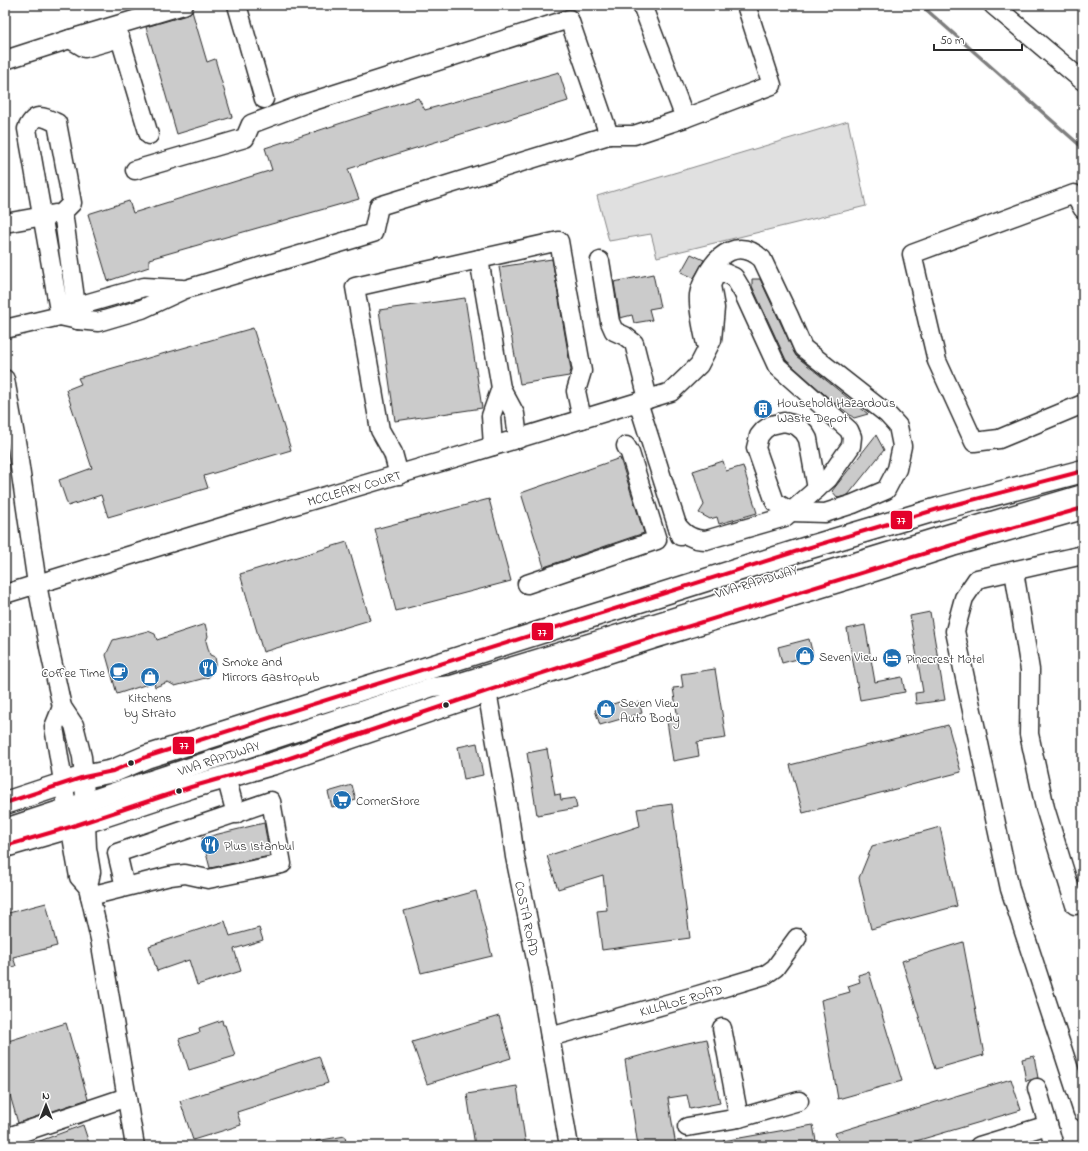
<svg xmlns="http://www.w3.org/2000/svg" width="1088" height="1151" font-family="'Indie Flower',sans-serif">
<rect width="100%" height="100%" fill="#fff"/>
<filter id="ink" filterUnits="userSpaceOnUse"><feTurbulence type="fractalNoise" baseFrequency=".025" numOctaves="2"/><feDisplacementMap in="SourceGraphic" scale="8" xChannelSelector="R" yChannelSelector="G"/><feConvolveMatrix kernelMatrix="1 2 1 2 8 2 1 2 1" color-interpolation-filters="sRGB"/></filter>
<g filter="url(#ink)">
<path fill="#e0e0e0" stroke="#868686" d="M 848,121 L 866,206 L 657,257 L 651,234 L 609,241 L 597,196 Z"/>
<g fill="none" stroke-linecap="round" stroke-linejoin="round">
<path stroke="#7e7e7e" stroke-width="3.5" d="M 921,5 L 1083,148"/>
</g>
<path fill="#cbcbcb" stroke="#2b2b2b" d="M 192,11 L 207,62 L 215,59 L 232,117 L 177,134 L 146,27 L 187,15 Z
M 559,72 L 568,101 L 348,169 L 359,199 L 149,259 L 149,267 L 108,281 L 88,214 L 129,201 L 133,213 L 272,170 L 265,148 L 418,98 L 425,110 Z
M 691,254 L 704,260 L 694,278 L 681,272 Z
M 552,259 L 571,370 L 569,376 L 520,384 L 499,267 Z
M 653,274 L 660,307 L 649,309 L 652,320 L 634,323 L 632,315 L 620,318 L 614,282 Z
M 752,279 L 760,279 L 796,356 L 868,414 L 854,418 L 832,401 L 786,360 L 752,286 Z
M 465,298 L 482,408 L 395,421 L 379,310 Z
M 253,328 L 291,450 L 204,476 L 208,488 L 108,517 L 101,495 L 68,506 L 59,480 L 92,468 L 66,390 L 81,384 L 78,378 Z
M 768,403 L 771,411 L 757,416 L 754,407 Z
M 876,435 L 884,450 L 848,495 L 838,498 L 832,491 Z
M 620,458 L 644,533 L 544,567 L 521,493 Z
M 723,461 L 726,471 L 743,466 L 757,513 L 719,524 L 717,517 L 710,519 L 699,513 L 704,505 L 693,471 Z
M 489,499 L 511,581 L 396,611 L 375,529 Z
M 347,542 L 370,620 L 263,652 L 240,574 Z
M 930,612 L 945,700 L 916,704 L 915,693 L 923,692 L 910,616 Z
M 205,624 L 208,636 L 206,641 L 210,655 L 215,657 L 216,663 L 209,677 L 175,686 L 168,682 L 155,687 L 154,682 L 117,694 L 106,655 L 113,640 L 148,631 L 155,634 L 157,640 Z
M 865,625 L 875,682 L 902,677 L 905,692 L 860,700 L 847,629 Z
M 809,639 L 813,655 L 782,663 L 778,647 Z
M 715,669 L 726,738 L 697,742 L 699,756 L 673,761 L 667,721 L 678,719 L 673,688 L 683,687 L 681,674 Z
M 619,702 L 621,707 L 639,702 L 642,713 L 600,725 L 595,710 Z
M 948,725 L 961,772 L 803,813 L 790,765 Z
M 477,743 L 483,775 L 464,779 L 458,747 Z
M 547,749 L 555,795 L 560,794 L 561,800 L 575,798 L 577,808 L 537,815 L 527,753 Z
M 352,785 L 356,800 L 332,807 L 328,792 Z
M 672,804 L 690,938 L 602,950 L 597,911 L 607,910 L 603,875 L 558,889 L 547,856 L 640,826 L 637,809 Z
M 264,823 L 270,856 L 210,868 L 202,838 Z
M 940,827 L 957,906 L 871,929 L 859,878 L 872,846 Z
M 476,891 L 492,956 L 421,973 L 404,911 Z
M 46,903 L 57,946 L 13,957 L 16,966 L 5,968 L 5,914 Z
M 225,921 L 230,936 L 259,928 L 263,940 L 234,949 L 241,971 L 197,985 L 189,960 L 157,971 L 149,946 Z
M 963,942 L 984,1055 L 935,1069 L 902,961 Z
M 869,972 L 902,1081 L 838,1099 L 821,1000 L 850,992 L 848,986 L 860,982 L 858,975 Z
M 499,1016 L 511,1058 L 427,1084 L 412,1042 Z
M 222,1020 L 223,1025 L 225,1025 L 235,1056 L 189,1070 L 179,1039 L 200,1032 L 199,1028 Z
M 66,1023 L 88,1099 L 18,1123 L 5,1078 L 5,1042 Z
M 707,1039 L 720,1103 L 690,1109 L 687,1095 L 668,1098 L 676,1146 L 638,1146 L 625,1060 L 678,1045 Z
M 319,1056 L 328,1083 L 237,1112 L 241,1125 L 193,1140 L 180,1101 Z
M 1034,1056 L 1038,1078 L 1026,1081 L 1022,1059 Z
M 1011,1079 L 1021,1110 L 899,1146 L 840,1146 L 835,1133 Z
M 517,1086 L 526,1146 L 475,1146 L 467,1094 Z
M 83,1125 L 90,1146 L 29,1146 L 29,1145 Z
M 813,1125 L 817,1146 L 723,1146 L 723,1141 Z
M 345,1136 L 347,1146 L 317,1146 L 316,1141 Z"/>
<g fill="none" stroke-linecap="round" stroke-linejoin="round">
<defs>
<g id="minor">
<path d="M 237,5 L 264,99"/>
<path d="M 642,5 L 685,118"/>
<path d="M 993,5 L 1083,81"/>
<path d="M 70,39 L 85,48 L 120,38 L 149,135"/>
<path d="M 5,60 L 70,39 L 184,5"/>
<path d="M 609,135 L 634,135 L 685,118 L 772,85 L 746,5"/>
<path d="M 1083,209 L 1074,194 L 912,254 L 937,361 L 974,442 L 999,439 L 1083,404"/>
<path d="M 5,223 L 55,214"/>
<path d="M 600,261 L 610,322 L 614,331 L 625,336 L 634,343 L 648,399"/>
<path d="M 60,316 L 27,129 C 35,112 42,116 57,123 L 72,203 L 63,212 L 78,320"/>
<path d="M 78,320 L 85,304 L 144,287 L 182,289"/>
<path d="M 5,329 L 60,316 L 78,320 L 98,322 L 142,309 L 183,290 L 373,233 L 379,206 L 609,135 L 569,19 L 304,104 L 251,124 L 245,138 L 135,170"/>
<path d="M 706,344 C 703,331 698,307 699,295 C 700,289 703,282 706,277 C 717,254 739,238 762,259 L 789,316 L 803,348 L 887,414 L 898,426 L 902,446 L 897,469 L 886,490 L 853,504 L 825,513 L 791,512 L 775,502 L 756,448 L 759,436 L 764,430 L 771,425 L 784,422 L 792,424 L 797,426 L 804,432 L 808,439 L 817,489"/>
<path d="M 5,379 L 17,447 L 37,584 L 49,647 L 62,707 L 74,725 L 82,757 L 84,777 L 87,848 L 91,872 L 88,887 L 100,939 L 135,1146"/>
<path d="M 638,402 L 677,525 L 680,536"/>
<path d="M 518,439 L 515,414 L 501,388 L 479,259 L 559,241 L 582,371 L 576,391 L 582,419"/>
<path d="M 493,446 L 491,416 L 501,388"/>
<path d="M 399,475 L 393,453 L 380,430 L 355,287 L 479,259"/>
<path d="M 1083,555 L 977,579 L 964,598 L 955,631 L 1010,889 L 1083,1112"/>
<path d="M 1014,571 L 1030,670 L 1029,734 L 1045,808 L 1075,905"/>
<path d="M 527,584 L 657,540 L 630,453 L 626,446"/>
<path id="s1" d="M 5,594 L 241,521 L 444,461 L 671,392 L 699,365 L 712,340 L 715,308 L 711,285 L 715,276 L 725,273 L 734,277 L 743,292 L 777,366 L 849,430 L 852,437 L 851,446 L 828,479 L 785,517 L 706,540 C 693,540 685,535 677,525"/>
<path id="s2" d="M 487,691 L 510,822 L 515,857 L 539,974 L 569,1146"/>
<path d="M 62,707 L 54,727 L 76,860 L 79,877 L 88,887"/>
<path d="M 226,777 L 236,814"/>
<path id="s3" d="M 5,828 L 433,687 L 451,685 L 947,534 L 1083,494"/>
<path d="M 90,896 L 170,876 L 185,874 L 208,879 L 282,864 L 271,801 L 117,853 L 125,887"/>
<path id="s4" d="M 550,1037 L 695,996 L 765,975 L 775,968 L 797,938"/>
<path d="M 1037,1088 L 1048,1125"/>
<path d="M 739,1118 L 799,1101"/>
<path d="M 687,1127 L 739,1118 L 722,1028"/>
<path d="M 5,1138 L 127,1097"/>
<path d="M 979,1146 L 1048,1125 L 1054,1146"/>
</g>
<path id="major" d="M 5,803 L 84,777 L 113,771 L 146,757 L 257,722 L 804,549 L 938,509 L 1083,471
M 5,846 L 70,827 L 191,787 L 275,763 L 487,691 L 654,637 L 874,570 L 952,545 L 1083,508"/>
</defs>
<use href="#minor" stroke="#2b2b2b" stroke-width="21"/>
<use href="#major" stroke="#2b2b2b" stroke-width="25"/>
<use href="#minor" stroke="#fff" stroke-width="18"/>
<use href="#major" stroke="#fff" stroke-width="22"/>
<defs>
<path id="bus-1" d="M 5,803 L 84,777 L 113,771 L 146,757 L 804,549 L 938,509 L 1083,471
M 5,846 L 70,827 L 191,787 L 275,763 L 487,691 L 654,637 L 952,545 L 1083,508"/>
</defs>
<use href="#bus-1" stroke="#fff" stroke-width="7"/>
<use href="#bus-1" stroke="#e4002b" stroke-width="4"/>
</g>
</g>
<defs>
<symbol id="building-disc" viewBox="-11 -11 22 22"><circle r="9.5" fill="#1f6fb2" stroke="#fff"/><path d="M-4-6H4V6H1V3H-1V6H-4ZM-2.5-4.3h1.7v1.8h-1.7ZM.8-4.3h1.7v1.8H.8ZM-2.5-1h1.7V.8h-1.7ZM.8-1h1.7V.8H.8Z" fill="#fff"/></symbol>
<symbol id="shop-disc" viewBox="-11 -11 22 22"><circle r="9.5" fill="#1f6fb2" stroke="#fff"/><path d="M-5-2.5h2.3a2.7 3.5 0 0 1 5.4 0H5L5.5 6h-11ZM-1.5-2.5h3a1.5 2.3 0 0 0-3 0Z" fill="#fff"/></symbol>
<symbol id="hotel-disc" viewBox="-11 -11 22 22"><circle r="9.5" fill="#1f6fb2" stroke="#fff"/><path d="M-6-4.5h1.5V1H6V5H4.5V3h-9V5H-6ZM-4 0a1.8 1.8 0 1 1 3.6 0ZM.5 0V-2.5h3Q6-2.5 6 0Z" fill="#fff"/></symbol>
<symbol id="restaurant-disc" viewBox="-11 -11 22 22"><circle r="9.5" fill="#1f6fb2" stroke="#fff"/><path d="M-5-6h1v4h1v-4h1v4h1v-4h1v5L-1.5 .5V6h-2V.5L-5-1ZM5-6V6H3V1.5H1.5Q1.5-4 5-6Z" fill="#fff"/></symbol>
<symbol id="cafe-disc" viewBox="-11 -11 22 22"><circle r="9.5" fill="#1f6fb2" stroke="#fff"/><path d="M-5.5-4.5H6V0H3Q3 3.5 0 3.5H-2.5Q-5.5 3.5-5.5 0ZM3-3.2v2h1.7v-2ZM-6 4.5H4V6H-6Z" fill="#fff"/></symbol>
<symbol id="supermarket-disc" viewBox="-11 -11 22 22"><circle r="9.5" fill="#1f6fb2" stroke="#fff"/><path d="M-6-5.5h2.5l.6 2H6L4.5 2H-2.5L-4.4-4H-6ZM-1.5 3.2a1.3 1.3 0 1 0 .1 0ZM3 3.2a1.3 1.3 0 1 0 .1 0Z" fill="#fff"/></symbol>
</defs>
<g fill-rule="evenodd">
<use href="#building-disc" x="752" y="398" width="22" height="22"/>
<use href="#shop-disc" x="794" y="645" width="22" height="22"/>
<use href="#hotel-disc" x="881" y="647" width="22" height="22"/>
<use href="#restaurant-disc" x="197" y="657" width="22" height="22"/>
<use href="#cafe-disc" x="108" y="661" width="22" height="22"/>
<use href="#shop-disc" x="139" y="666" width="22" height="22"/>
<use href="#shop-disc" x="595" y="698" width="22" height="22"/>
<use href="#supermarket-disc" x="331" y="789" width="22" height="22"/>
<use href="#restaurant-disc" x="199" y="834" width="22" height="22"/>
</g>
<g fill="#2b2b2b" stroke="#fff" stroke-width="1.5">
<circle cx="446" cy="705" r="3.5"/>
<circle cx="131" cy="763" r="3.5"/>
<circle cx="179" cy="791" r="3.5"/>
</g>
<g text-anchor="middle" stroke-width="3" stroke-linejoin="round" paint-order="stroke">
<g font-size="13" fill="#2b2b2b" stroke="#fff" text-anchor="start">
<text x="777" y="407">Household Hazardous<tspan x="777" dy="15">Waste Depot</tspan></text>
<text x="819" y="661">Seven View</text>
<text x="906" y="663">Pinecrest Motel</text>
<text x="222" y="666">Smoke and<tspan x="222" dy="15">Mirrors Gastropub</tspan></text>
<text x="105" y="677" text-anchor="end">Coffee Time</text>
<text x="150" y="702" text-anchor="middle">Kitchens<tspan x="150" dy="15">by Strato</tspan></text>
<text x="620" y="707">Seven View<tspan x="620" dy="15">Auto Body</tspan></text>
<text x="356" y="805">CornerStore</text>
<text x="224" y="850">Plus Istanbul</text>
</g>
<g font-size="13" fill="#2b2b2b" stroke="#fff">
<text dy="5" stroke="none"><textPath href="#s1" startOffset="365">MCCLEARY COURT</textPath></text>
<text transform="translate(756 581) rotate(-17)" y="5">VIVA RAPIDWAY</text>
<text dy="5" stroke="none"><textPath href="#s3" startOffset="225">VIVA RAPIDWAY</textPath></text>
<text dy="5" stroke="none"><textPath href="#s2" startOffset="231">COSTA ROAD</textPath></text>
<text dy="5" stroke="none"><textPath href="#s4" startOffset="136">KILLALOE ROAD</textPath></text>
</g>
</g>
<g stroke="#fff" stroke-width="1.5">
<rect x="890" y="510" width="23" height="20" rx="4" fill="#e4002b"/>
<rect x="531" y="622" width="23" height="19" rx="4" fill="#e4002b"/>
<rect x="172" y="736" width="23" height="19" rx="4" fill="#e4002b"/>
</g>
<g font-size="11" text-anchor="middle" font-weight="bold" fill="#fff">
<text x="901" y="524">77</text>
<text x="542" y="636">77</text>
<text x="184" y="749">77</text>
</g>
<rect width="1088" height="1151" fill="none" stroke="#fff" stroke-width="20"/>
<rect x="10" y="10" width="1068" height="1131" fill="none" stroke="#2b2b2b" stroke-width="1.5" filter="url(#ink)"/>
<g transform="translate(46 1105)" stroke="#ffffff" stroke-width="3" paint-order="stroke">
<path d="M0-3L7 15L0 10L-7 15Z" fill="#2b2b2b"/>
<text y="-6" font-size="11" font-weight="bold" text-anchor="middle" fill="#2b2b2b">N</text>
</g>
<path d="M934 44v6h88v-6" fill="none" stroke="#2b2b2b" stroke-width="2"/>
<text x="940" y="44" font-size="12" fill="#2b2b2b" stroke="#ffffff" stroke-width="3" paint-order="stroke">50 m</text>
</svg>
